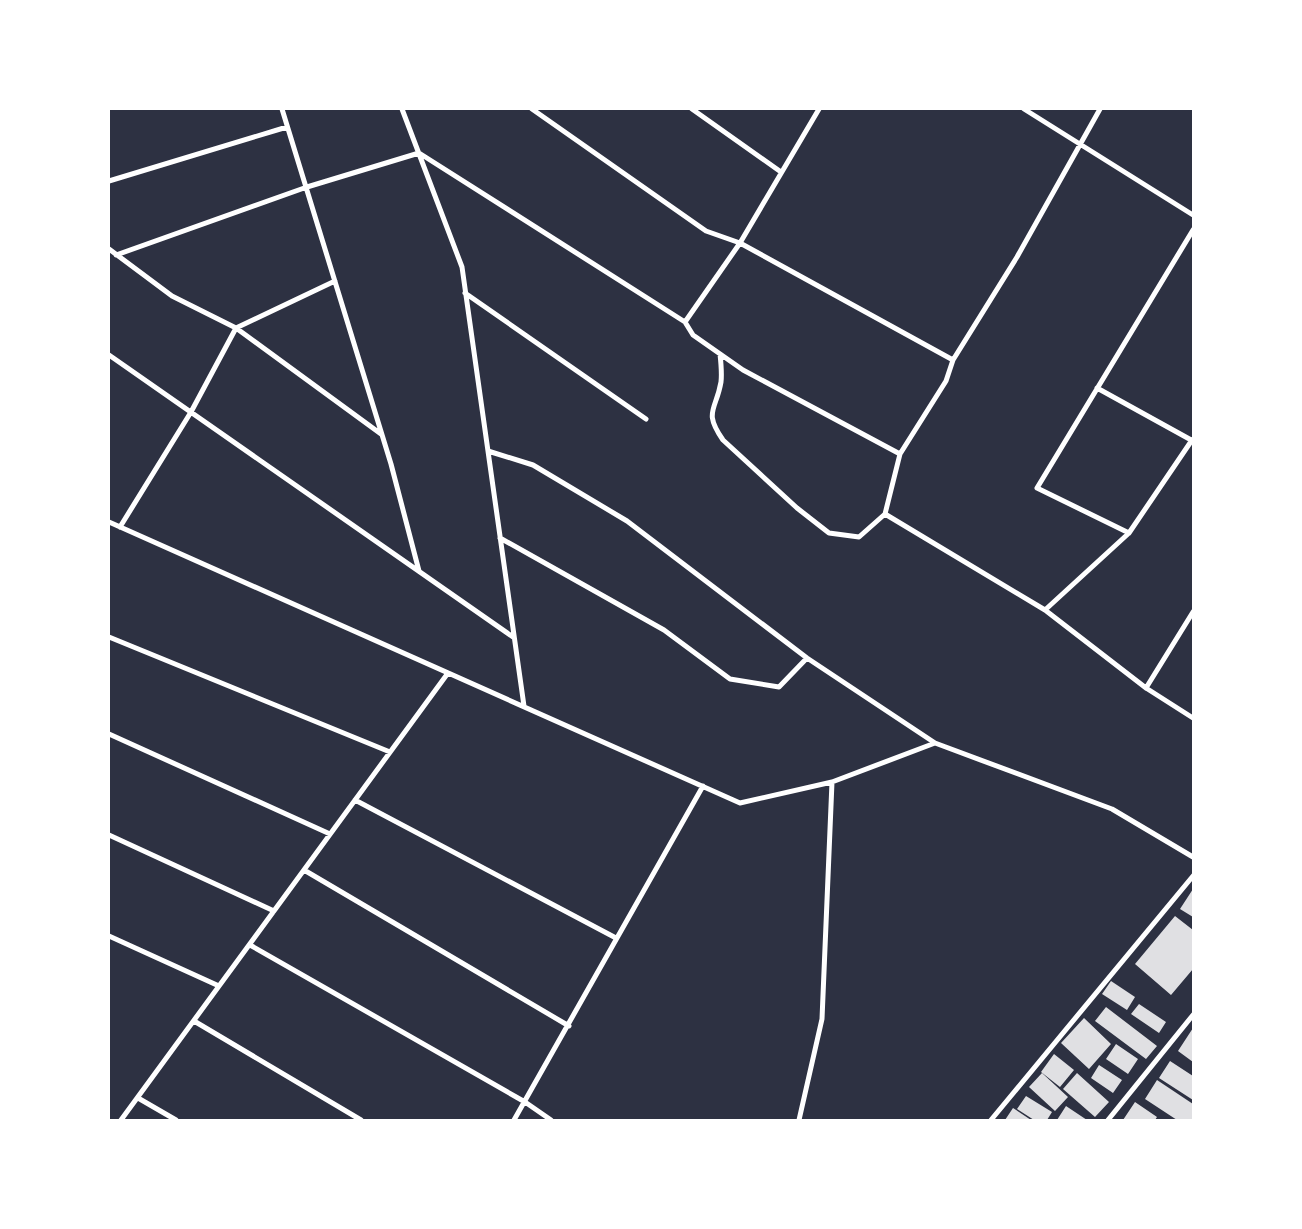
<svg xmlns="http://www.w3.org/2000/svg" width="1302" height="1229" font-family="Manrope,sans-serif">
<rect width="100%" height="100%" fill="#2d3142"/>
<path fill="#e0e0e3" d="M 1193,889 L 1193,917 L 1180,909 Z
M 1175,916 L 1193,930 L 1193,969 L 1171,995 L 1135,964 Z
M 1111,981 L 1135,997 L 1127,1010 L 1102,994 Z
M 1139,1004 L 1166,1022 L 1159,1033 L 1131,1014 Z
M 1106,1007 L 1157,1046 L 1146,1059 L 1095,1021 Z
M 1084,1018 L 1111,1044 L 1089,1069 L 1061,1043 Z
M 1193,1028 L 1193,1062 L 1178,1051 Z
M 1116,1044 L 1138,1059 L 1128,1074 L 1106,1059 Z
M 1054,1054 L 1074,1070 L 1060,1087 L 1041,1072 Z
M 1170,1061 L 1193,1076 L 1193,1100 L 1159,1078 Z
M 1099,1065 L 1122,1080 L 1113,1093 L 1091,1078 Z
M 1042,1073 L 1068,1097 L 1055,1111 L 1029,1087 Z
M 1077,1073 L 1109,1102 L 1095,1117 L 1063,1089 Z
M 1157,1080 L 1193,1104 L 1193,1120 L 1177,1120 L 1145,1099 Z
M 1026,1096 L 1052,1112 L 1047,1120 L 1034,1120 L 1017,1109 Z
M 1135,1102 L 1157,1117 L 1155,1120 L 1123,1120 Z
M 1066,1106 L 1087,1120 L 1057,1120 Z
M 1013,1108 L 1031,1120 L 1005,1120 Z"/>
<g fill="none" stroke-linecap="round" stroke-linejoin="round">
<path stroke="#fff" stroke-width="5" d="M 282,109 L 391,464 L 419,571
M 402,109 L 462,267 L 524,706
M 532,109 L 706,231 L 740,243 L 953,360
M 692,109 L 781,172
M 1024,109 L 1193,215
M 109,181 L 287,127
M 1193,230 L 1037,488 L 1129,533 L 1045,610 L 1146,688 L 1193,718
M 109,249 L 172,296 L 236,328 L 381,434
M 116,255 L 307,187 L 419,153 L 685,322 L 740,243 L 819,109
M 465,293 L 646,419
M 685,322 L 693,335 L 743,370 L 900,454
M 720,354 C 721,363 722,373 721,382 C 716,411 703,411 723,440 L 797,508 L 829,533 L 859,537 L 885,514 L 900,454 L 946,381 L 953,360 L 1017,257 L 1100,109
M 109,355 L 513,637
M 1097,388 L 1193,441
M 488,451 L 533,465 L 627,521 L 807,658 L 935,743
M 885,514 L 1045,610
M 109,522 L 740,803 L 832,782 L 935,743 L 1112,809 L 1193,857
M 120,527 L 191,412 L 236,328 L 335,281
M 1129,533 L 1192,440
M 500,538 L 664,630 L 730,679 L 779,687 L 807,658
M 109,637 L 390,752
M 1146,688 L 1193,612
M 109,734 L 330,834
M 355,800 L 616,938
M 109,835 L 274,911
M 304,870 L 569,1026
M 109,936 L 219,986
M 250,945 L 525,1102 L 551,1120
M 194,1021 L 361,1120
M 138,1098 L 176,1120
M 121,1120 L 448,673
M 514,1120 L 703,786
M 799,1120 L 822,1019 L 832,782
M 991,1120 L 1193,876
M 1108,1120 L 1193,1015"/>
</g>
<rect width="1302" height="1229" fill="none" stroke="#ffffff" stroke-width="220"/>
</svg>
